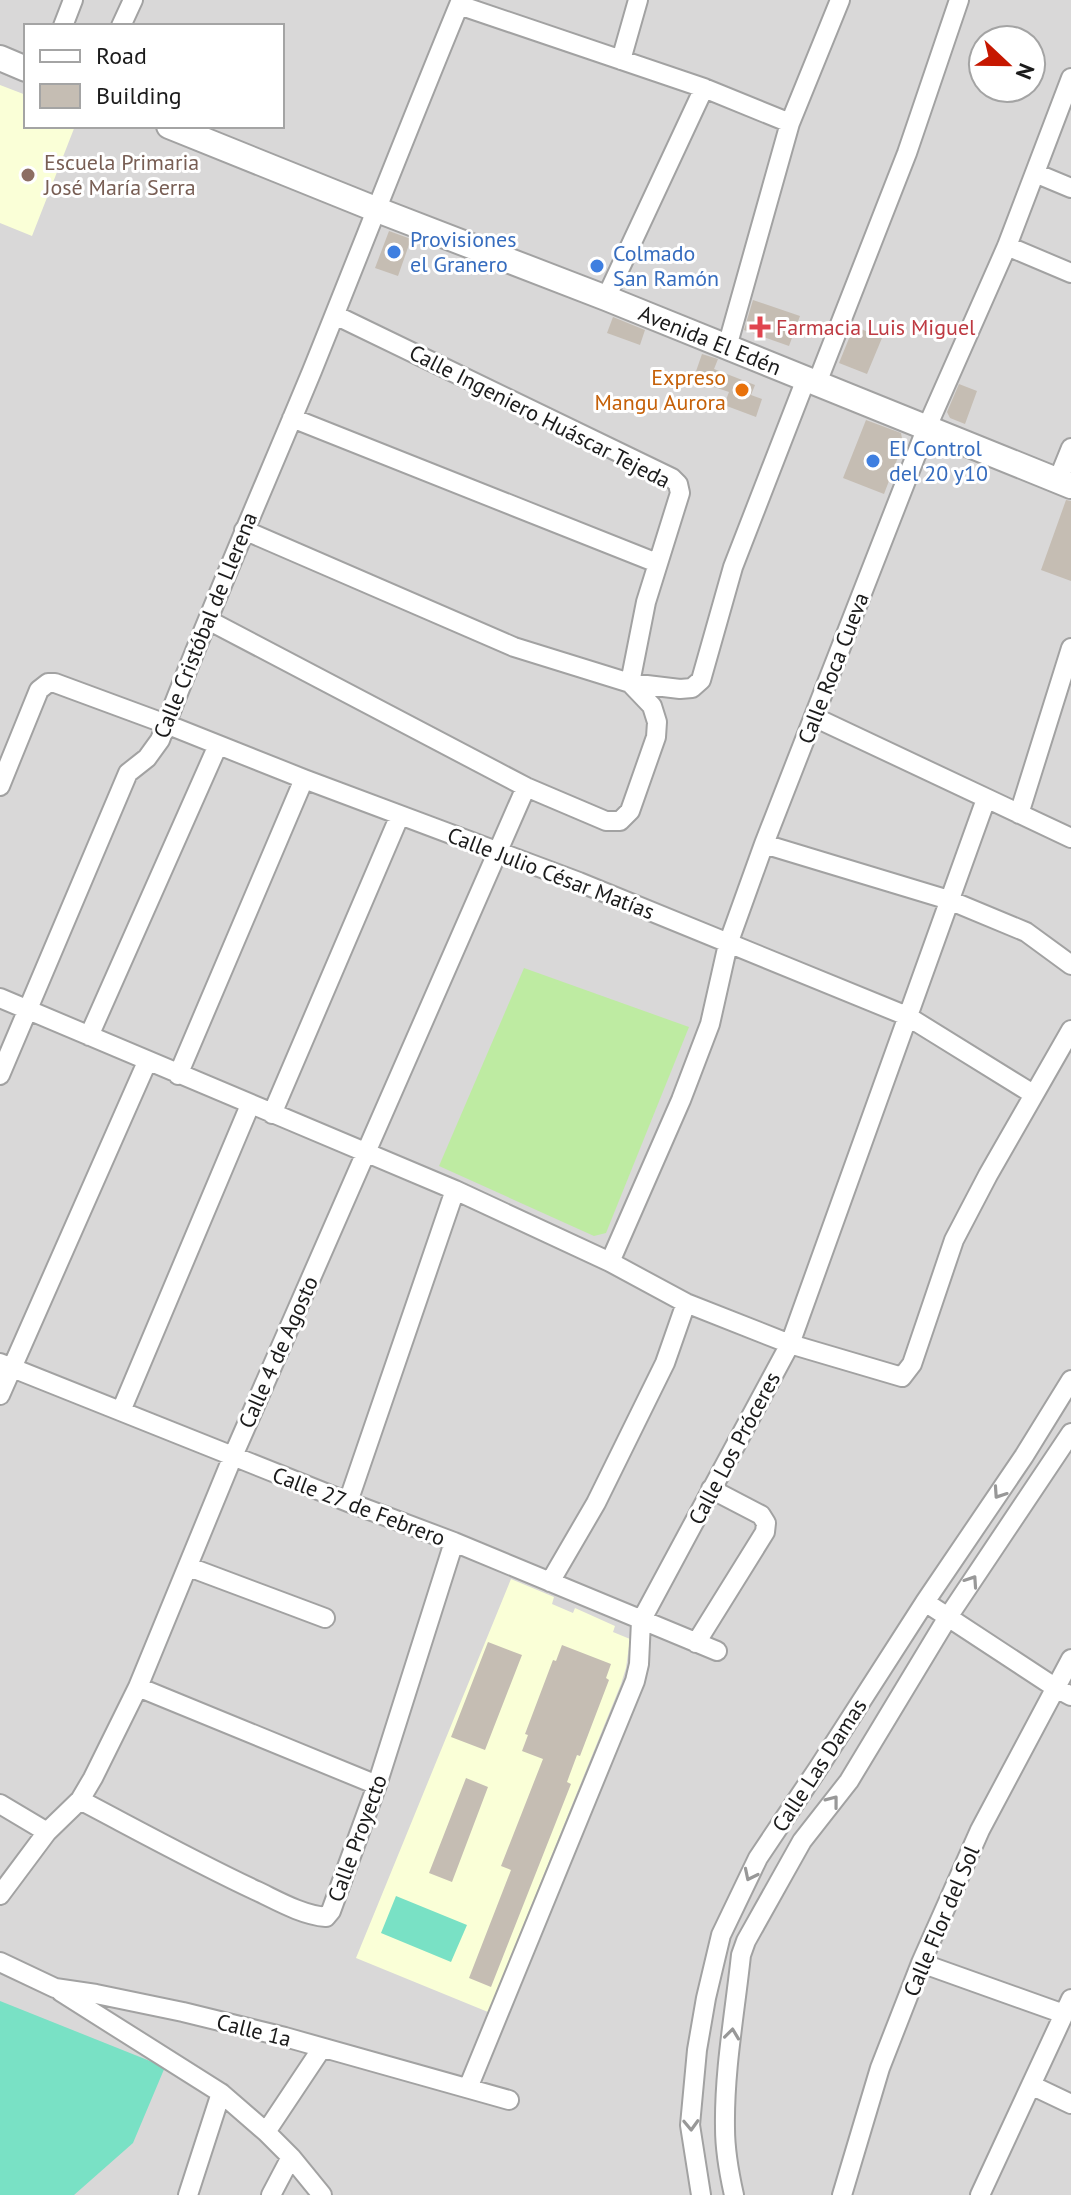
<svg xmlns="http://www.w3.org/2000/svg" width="1071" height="2195" font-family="'PT Sans',sans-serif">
<rect width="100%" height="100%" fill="#eeebe0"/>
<path fill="#d9d8d8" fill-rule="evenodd" d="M 0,0 L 1071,0 L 1071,2195 L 0,2195 ZM 26,26 L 282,26 L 282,126 L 26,126 ZM 983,40 L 1031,40 L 1031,88 L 983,88 Z"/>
<path fill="#faffd7" d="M 0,85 L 26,95 L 26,126 L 75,126 L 32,236 L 0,223 Z
M 511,1579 L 554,1597 L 552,1604 L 573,1613 L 575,1608 L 615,1626 L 613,1632 L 630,1639 L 626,1668 L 621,1684 L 488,2012 L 356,1958 Z"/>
<path fill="#beeba2" d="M 524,968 L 689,1027 L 606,1233 L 594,1236 L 439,1166 Z"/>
<path fill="#79e1c5" d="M 396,1896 L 467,1925 L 451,1962 L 381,1933 Z
M 0,2001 L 165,2067 L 133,2143 L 74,2195 L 0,2195 Z"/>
<path fill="#c5bdb3" d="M 389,231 L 411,239 L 398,276 L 375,268 Z
M 753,300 L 800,316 L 789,346 L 744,330 Z
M 613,317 L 645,330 L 640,345 L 607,333 Z
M 854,326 L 882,338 L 867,374 L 839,363 Z
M 702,354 L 718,359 L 714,369 L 755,385 L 751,395 L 762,399 L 756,417 L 724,405 L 729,392 L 693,380 Z
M 959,384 L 977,391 L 965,424 L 950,418 L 947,412 Z
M 866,420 L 901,433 L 903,444 L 884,494 L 843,478 Z
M 1066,500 L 1071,501 L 1071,581 L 1041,570 Z
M 488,1642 L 522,1655 L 485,1750 L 451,1737 Z
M 562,1645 L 611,1664 L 606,1678 L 609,1680 L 580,1756 L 577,1755 L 567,1782 L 571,1784 L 491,1987 L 469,1978 L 511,1870 L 501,1866 L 543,1759 L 522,1751 L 528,1735 L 525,1734 L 553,1660 L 556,1661 Z
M 466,1778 L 488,1787 L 452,1882 L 429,1873 Z"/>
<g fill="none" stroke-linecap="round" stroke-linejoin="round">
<defs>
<path id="minor" d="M 459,5 L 704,88 L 790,123
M 63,26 L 73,0
M 121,26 L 133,0
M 621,60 L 638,0
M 1035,173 L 1071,188
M 1007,246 L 1071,273
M 606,298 L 704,88
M 727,347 L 790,123 L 840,0
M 817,383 L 907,153 L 959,0
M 292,418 L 657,563
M 1058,480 L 1071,448
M 244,530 L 514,647 L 630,683 L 680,689 L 692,688 L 701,680 L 733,567 L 806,379
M 208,620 L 526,787 L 606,821 L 620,821 L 630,811 L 656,737 L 657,722 L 652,706 L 630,683 L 646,602 L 680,493 L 678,484 L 672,478 L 335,315
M 814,717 L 1071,838
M 0,786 L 39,690 L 48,683 L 55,683 L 166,724 L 304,779 L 579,882 L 907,1016 L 1033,1094
M 1019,814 L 1071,648
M 764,844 L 949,900 L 1026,932 L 1071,965
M 0,998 L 455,1190 L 610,1262 L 686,1303 L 790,1344 L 902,1377 L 912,1364 L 954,1240 L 988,1175 L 1071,1030
M 89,1036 L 218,745
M 0,1075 L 128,773 L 147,758 L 160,740 C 207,616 261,494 312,371 C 362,247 410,123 461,0
M 178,1075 L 304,779
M 272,1114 L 400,815
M 610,1262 L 681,1100 L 710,1024 L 728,944 L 764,844 L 927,427 L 1007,246 L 1071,78
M 0,1363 L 348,1502 L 454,1542 L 717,1651
M 0,1395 L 147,1062
M 121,1411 L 250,1105
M 348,1502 L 455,1190
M 189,1567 L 325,1618
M 550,1582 L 596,1503 L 665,1363 L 686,1303
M 925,1602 L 1056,1688 L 1071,1696
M 696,1643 L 765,1532 L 766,1523 L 761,1515 L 711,1489
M 138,1687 L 377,1785
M 80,1800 C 139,1831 197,1863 257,1891 C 278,1901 302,1915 326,1917 L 331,1911 L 377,1785 L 454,1542
M 0,1804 L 47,1832
M 0,1895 L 47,1832 L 80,1800 L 93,1778 L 138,1687 L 233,1456 L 526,787
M 0,1962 L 55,1988 L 96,1994 L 183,2012 L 285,2037 L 509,2100
M 921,1963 L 1064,2014
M 61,1992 L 221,2093 L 266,2132 L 291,2157 L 322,2195
M 1031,2085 L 1071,2104
M 468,2088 L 635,1681 L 639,1664 L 641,1621 L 790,1344 L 986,799
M 266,2132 L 322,2048
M 188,2195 L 221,2093
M 271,2195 L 291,2157
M 701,2195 L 690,2125 L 697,2050 L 706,1998 L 721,1935 L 758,1858 L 819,1767 L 925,1602 L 1024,1456 L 1071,1380
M 734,2195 C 729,2173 725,2151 725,2128 C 724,2070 735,2012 741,1955 L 746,1941 L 802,1841 L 849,1781 L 948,1617 L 1071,1433
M 842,2195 L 880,2068 L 921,1963 L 980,1830 L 1071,1659
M 980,2195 L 1071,1999"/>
<path id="tertiary" d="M 0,58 L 26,69
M 169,126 L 375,209 L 606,298 L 1071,486"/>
</defs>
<use href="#minor" stroke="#a2a2a2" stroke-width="22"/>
<use href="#tertiary" stroke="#a2a2a2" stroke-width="28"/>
<use href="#minor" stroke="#fff" stroke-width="18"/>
<use href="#tertiary" stroke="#fff" stroke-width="24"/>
</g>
<defs><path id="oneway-chevron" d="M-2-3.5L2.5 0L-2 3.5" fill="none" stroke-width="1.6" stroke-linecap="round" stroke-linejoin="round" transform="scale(2)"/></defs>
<g stroke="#989898">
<use href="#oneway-chevron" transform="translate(999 1493) rotate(124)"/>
<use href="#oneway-chevron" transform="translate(972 1581) rotate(-56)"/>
<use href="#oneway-chevron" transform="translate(833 1801) rotate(-52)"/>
<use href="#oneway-chevron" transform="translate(750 1875) rotate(116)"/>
<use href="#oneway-chevron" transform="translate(732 2034) rotate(-83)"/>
<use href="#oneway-chevron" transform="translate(691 2125) rotate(88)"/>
</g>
<circle fill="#8d6e63" stroke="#fff" stroke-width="3" cx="28" cy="175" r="8"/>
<g fill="#3f7fe0" stroke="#fff" stroke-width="3">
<circle cx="394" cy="252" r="8"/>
<circle cx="597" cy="266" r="8"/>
<circle cx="873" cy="461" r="8"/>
</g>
<path fill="#e0444e" stroke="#fff" stroke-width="3" d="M756 315h8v8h8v8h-8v8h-8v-8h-8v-8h8z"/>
<circle fill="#e8710a" stroke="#fff" stroke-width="3" cx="742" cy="390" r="8"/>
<g text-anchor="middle" stroke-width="6" stroke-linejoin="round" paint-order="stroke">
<g font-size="22" fill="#785e54" stroke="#fff" text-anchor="start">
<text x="44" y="170">Escuela Primaria<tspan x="44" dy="25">José María Serra</tspan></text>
</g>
<g font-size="22" fill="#366cbe" stroke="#fff" text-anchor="start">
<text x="410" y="247">Provisiones<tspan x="410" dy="25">el Granero</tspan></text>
<text x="613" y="261">Colmado<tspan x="613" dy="25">San Ramón</tspan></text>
<text x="889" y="456">El Control<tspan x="889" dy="25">del 20 y10</tspan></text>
</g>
<g font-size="22" fill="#be3a42" stroke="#fff" text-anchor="start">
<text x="776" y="335">Farmacia Luis Miguel</text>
</g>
<g font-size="22" fill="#1b1b1b" stroke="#fff">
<text transform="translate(710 340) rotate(22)" y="8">Avenida El Edén</text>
<text transform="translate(540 416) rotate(27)" y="8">Calle Ingeniero Huáscar Tejeda</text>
<text transform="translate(205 625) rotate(-68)" y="8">Calle Cristóbal de Llerena</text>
<text transform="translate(833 668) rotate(-69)" y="8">Calle Roca Cueva</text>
<text transform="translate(551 873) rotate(21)" y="8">Calle Julio César Matías</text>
<text transform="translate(278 1352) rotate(-66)" y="8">Calle 4 de Agosto</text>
<text transform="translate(734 1448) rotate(-62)" y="8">Calle Los Próceres</text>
<text transform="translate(359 1506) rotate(21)" y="8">Calle 27 de Febrero</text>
<text transform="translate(819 1765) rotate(-57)" y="8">Calle Las Damas</text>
<text transform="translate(357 1838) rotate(-70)" y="8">Calle Proyecto</text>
<text transform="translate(941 1921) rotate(-67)" y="8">Calle Flor del Sol</text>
<text transform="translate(254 2030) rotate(14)" y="8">Calle 1a</text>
</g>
<g font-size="22" fill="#c56008" stroke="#fff" text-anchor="end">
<text x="726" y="385">Expreso<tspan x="726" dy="25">Mangu Aurora</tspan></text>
</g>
</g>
<rect x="24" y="24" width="260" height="104" fill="#ffffff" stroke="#a4a4a4" stroke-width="2"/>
<rect x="40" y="50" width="40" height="12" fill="#ffffff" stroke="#a4a4a4" stroke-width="2"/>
<text x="96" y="64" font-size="24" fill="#1b1b1b">Road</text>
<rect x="40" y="84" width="40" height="24" fill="#c5bdb3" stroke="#a4a4a4" stroke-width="2"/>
<text x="96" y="104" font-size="24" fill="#1b1b1b">Building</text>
<g transform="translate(1007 64) rotate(112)"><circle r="38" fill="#ffffff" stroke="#a4a4a4" stroke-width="2"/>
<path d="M0-6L14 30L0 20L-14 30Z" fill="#c61700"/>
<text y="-12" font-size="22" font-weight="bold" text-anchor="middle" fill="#1b1b1b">N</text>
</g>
</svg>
